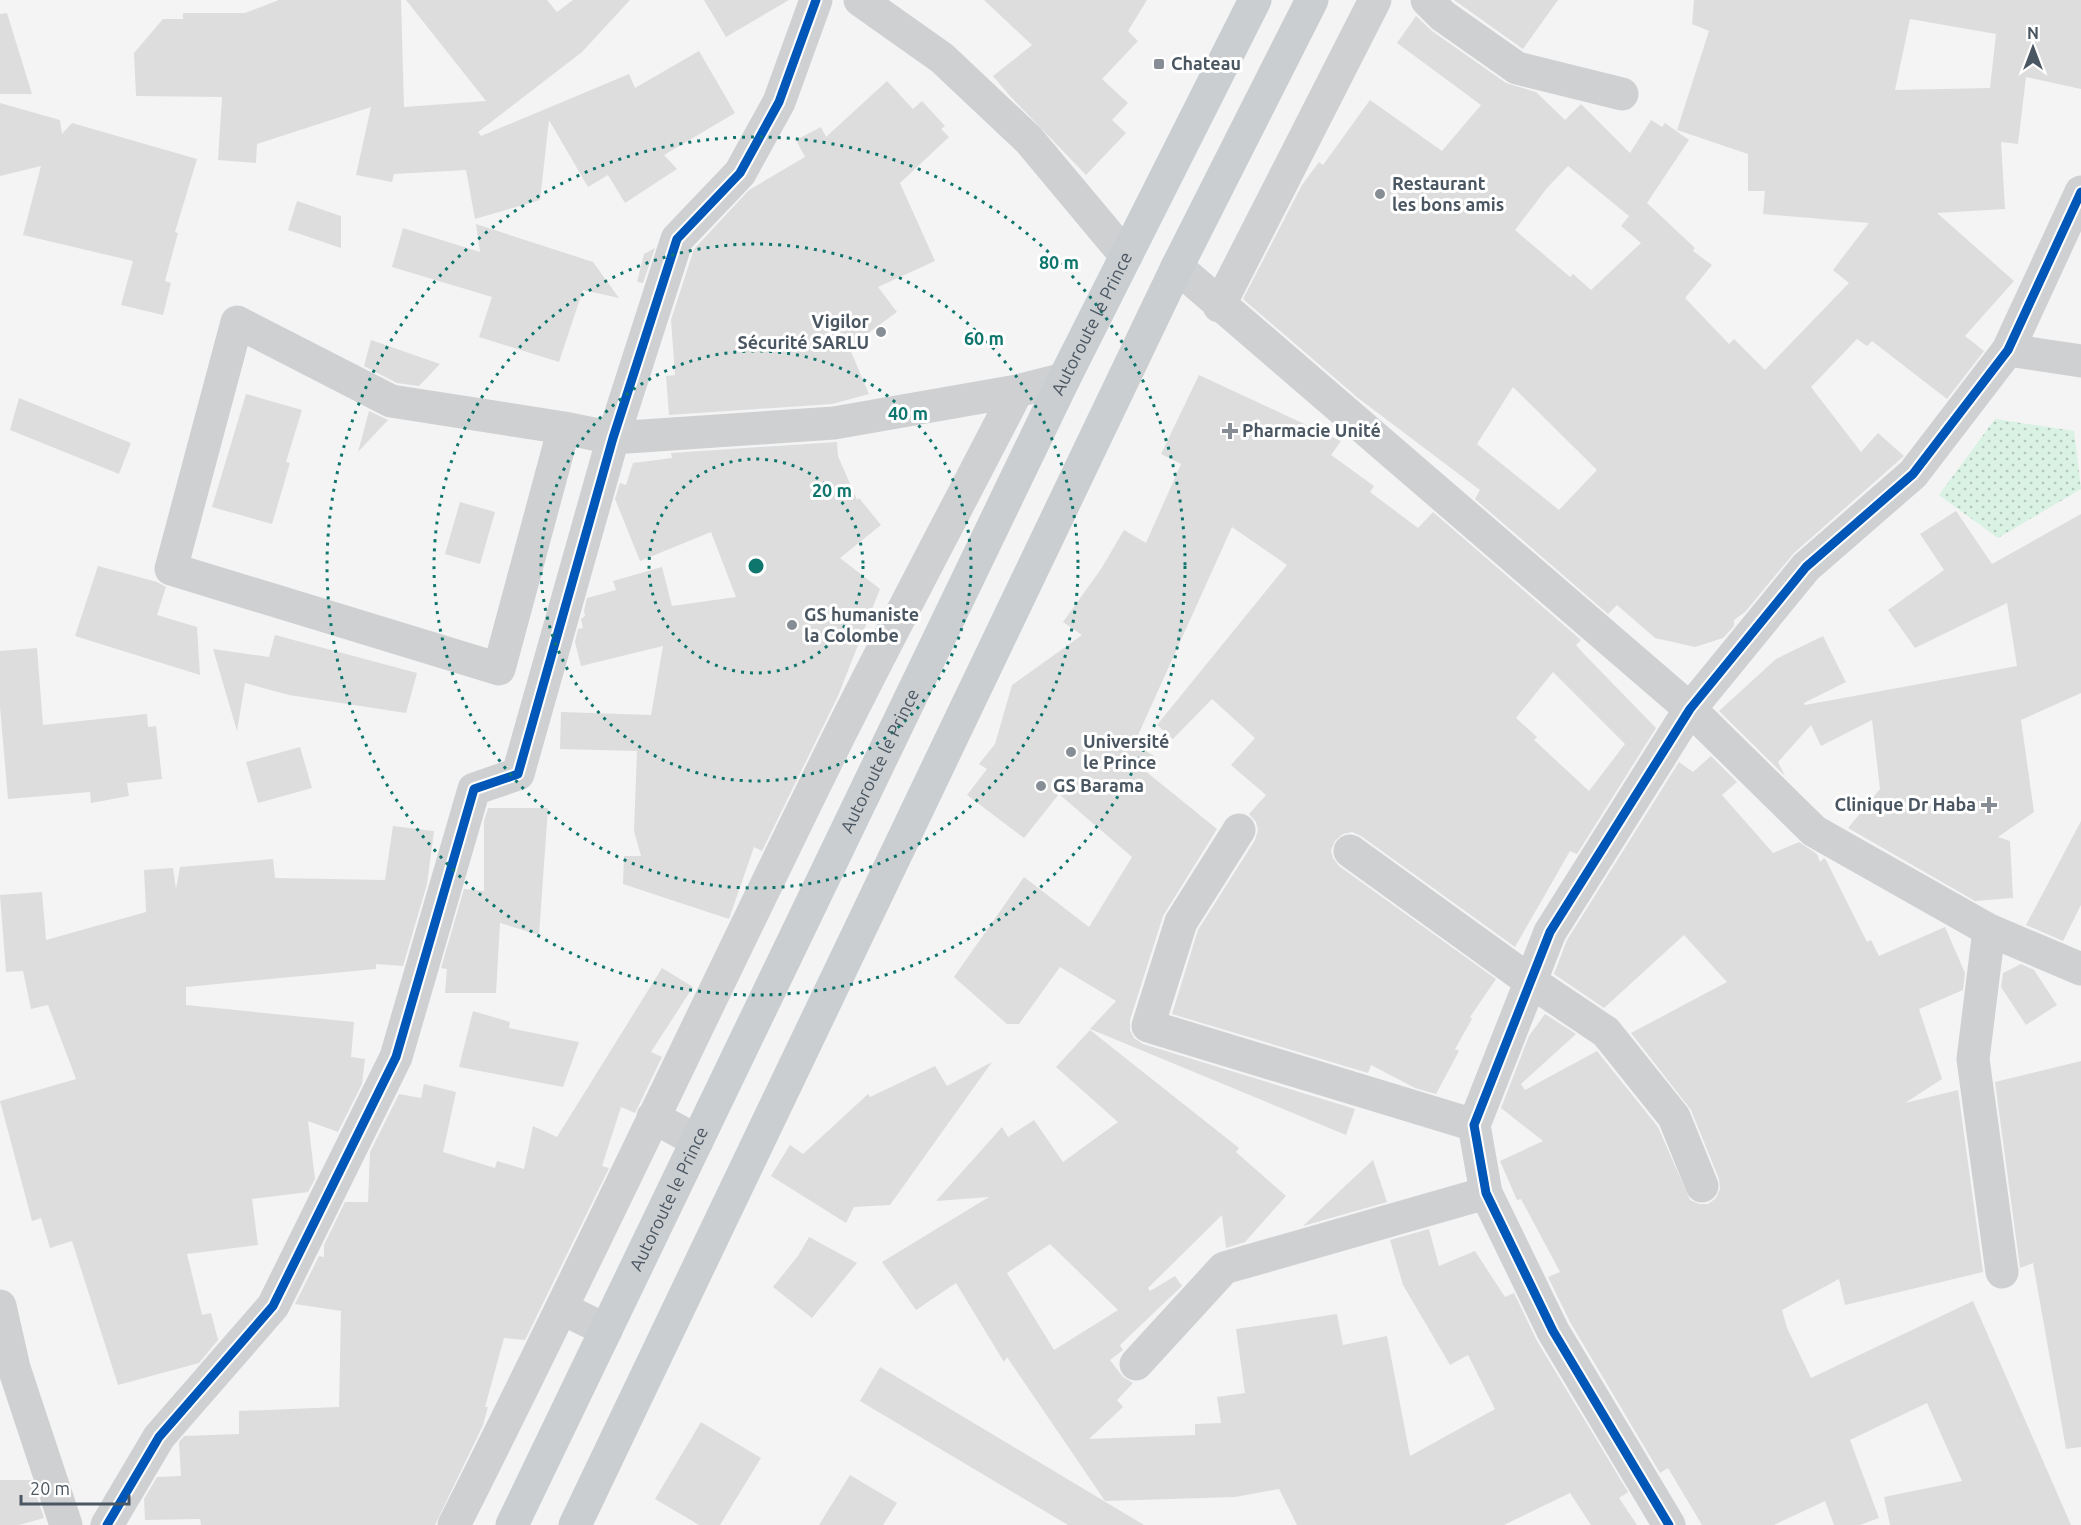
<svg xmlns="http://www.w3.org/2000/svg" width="2081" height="1525" font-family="Ubuntu,sans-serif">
<defs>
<pattern id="green-dots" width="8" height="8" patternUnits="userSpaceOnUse" patternTransform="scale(1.5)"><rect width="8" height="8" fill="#d9f2e3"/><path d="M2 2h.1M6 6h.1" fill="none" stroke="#b2c7bb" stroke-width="1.8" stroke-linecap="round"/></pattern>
</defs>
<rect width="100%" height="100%" fill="#f4f4f4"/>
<path fill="url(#green-dots)" d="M 1995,419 L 2074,431 L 2081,489 L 1998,538 L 1939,495 Z"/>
<path fill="#ddddde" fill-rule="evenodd" d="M 279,0 L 401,0 L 404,107 L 486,101 L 406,0 L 547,0 L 557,12 L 573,0 L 630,0 L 582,52 L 478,132 L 481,136 L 629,74 L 635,88 L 699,51 L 735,113 L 664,155 L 677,169 L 625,203 L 608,175 L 588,187 L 549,120 L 540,200 L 475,219 L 466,170 L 394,174 L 392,182 L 356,175 L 371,107 L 257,144 L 256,163 L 218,160 L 222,97 L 136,96 L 134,53 L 163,19 L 183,19 L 183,13 L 245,13 Z
M 704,0 L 789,0 L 726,37 Z
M 984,0 L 1147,0 L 1128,31 L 1138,41 L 1102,79 L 1128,103 L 1112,120 L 1126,133 L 1086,175 L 1009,95 L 993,76 L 1032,45 Z
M 1454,0 L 1558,0 L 1523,49 Z
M 1694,0 L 2081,0 L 2081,89 L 2026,77 L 2018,144 L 2001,142 L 2005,209 L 1937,213 L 2014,281 L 1965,336 L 1984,351 L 1947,399 L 1872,341 L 1867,346 L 1857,339 L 1811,387 L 1861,452 L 1878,433 L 1904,456 L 1794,553 L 1745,612 L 1734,620 L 1734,626 L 1723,638 L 1695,647 L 1655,638 L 1617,605 L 1608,614 L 1475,499 L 1480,490 L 1358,398 L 1243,299 L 1302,185 L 1319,162 L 1323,165 L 1370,100 L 1442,151 L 1481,105 L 1397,43 L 1416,16 L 1432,31 L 1506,83 L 1536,92 L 1565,120 L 1581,104 L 1630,153 L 1651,120 L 1662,127 L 1665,123 L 1689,140 L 1647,203 L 1695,248 L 1693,251 L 1712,265 L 1685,298 L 1729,344 L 1734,339 L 1765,370 L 1849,283 L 1833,270 L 1869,223 L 1763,214 L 1765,191 L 1748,191 L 1748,154 L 1677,130 L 1709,31 L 1692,24 ZM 1910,19 L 1996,34 L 1990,88 L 1895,90 ZM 1568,166 L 1629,216 L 1621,226 L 1641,243 L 1591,290 L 1573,274 L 1570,277 L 1515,230 L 1547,188 ZM 1513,387 L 1597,470 L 1559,510 L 1477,444 Z
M 7,13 L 32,94 L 0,94 L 0,14 Z
M 887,81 L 913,109 L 922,101 L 945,126 L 941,129 L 949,137 L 900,183 L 935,261 L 878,287 L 897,312 L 849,347 L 869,394 L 832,404 L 669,415 L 666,376 L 675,375 L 671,320 L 694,249 L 749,190 L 805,157 L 796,140 L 821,127 L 826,137 Z
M 0,103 L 60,120 L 62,134 L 72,123 L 197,159 L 175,232 L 178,233 L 165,281 L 171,283 L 163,315 L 121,305 L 133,261 L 23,235 L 41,166 L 0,176 Z
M 297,201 L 341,216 L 341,248 L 288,230 Z
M 476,224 L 593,262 L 619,298 L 583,290 L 559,362 L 479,337 L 492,297 L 392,267 L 403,228 L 480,252 Z
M 655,248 L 643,283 L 637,282 L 644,254 Z
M 371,340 L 440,364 L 419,386 L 397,383 L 364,366 Z
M 1199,375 L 1341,441 L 1331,455 L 1374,486 L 1370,492 L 1418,528 L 1433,512 L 1581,640 L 1576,645 L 1583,653 L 1656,728 L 1577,854 L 1570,851 L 1515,947 L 1361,836 L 1352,832 L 1343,834 L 1335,841 L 1331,850 L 1333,858 L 1339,866 L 1496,979 L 1470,1017 L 1472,1019 L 1455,1049 L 1459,1051 L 1436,1094 L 1415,1088 L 1371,1065 L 1368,1073 L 1172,1014 L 1198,930 L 1255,840 L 1258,830 L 1256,822 L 1249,814 L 1266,795 L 1231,765 L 1255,738 L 1212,699 L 1173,739 L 1157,725 L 1287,565 L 1232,527 L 1134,744 L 1156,757 L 1144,770 L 1217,829 L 1163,916 L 1130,1020 L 1130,1030 L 1134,1038 L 1143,1044 L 1355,1109 L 1346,1135 L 1090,1029 L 1116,1001 L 1060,967 L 1019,1024 L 1007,1024 L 954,977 L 1024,877 L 1089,927 L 1132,857 L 1059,794 L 1024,838 L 967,795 L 987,769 L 979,764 L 995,744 L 1012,685 L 1082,635 L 1063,622 L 1101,569 L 1124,530 L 1146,543 L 1181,464 L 1161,454 ZM 1553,672 L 1625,744 L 1589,791 L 1534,740 L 1537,737 L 1516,718 Z
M 246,394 L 302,410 L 286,462 L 290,463 L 272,524 L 212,507 Z
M 19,398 L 131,443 L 119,474 L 10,430 Z
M 369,411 L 388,420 L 358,452 Z
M 837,442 L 838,456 L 857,500 L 859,498 L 881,525 L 840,558 L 880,589 L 838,696 L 762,851 L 754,847 L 729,919 L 623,884 L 624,856 L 641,856 L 634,831 L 637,751 L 560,749 L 561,712 L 651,715 L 663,646 L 581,666 L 575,642 L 578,629 L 583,628 L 581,619 L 585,616 L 584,611 L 587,598 L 616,590 L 613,581 L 662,567 L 672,606 L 736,597 L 711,532 L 640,561 L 615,499 L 620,483 L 626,485 L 633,463 L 672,458 L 671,453 Z
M 460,502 L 495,512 L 480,564 L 445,554 Z
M 1956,511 L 1992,564 L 2081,514 L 2081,693 L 2021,720 L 2034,812 L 1998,837 L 2010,841 L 2013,898 L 1975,901 L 1848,828 L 1880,789 L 1872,720 L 1821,746 L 1811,725 L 1778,762 L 1785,776 L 1719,711 L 1776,659 L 1823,636 L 1846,682 L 1804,703 L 1805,705 L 2017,666 L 2007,603 L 1915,648 L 1888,610 L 1944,570 L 1920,534 Z
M 98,566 L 157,582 L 166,587 L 157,615 L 197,627 L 200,675 L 75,636 Z
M 275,635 L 417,673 L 406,713 L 289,695 L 245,683 L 237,731 L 213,649 L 269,657 Z
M 37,648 L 43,725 L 147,714 L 148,727 L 156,726 L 162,779 L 127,783 L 129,796 L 91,803 L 90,792 L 8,799 L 0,707 L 0,651 Z
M 300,747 L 312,788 L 258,803 L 246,762 Z
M 1711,756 L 1737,782 L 1722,795 L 1773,853 L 1799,842 L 1817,854 L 1820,862 L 1824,858 L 1826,860 L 1867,942 L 1871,940 L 1879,956 L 1945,927 L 1965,973 L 1963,990 L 1919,1009 L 1942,1079 L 1905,1103 L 1958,1090 L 1983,1272 L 1845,1305 L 1839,1279 L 1782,1310 L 1787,1328 L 1811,1378 L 1973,1301 L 2071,1525 L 1890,1525 L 1884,1497 L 1962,1481 L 1927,1403 L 1850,1440 L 1879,1518 L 1860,1525 L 1834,1525 L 1825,1501 L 1774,1525 L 1702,1525 L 1668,1468 L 1660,1473 L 1570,1322 L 1548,1277 L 1560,1272 L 1521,1199 L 1517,1200 L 1500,1161 L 1543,1141 L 1501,1108 L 1529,1036 L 1545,1014 L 1576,1034 L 1521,1084 L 1525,1090 L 1597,1051 L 1658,1127 L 1690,1200 L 1699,1204 L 1708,1204 L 1716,1198 L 1720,1189 L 1719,1179 L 1691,1110 L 1631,1033 L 1727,982 L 1684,935 L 1604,1008 L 1554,974 L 1567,940 L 1679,762 L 1693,772 Z
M 488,808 L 548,808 L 539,935 L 500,923 L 496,993 L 445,993 L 447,969 L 441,968 L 464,889 L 484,891 L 484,821 Z
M 2081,821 L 2081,905 L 2063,941 L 2026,925 Z
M 393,826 L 434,831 L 427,884 L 403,966 L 376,964 L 376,969 L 186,987 L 186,1005 L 354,1022 L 351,1057 L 365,1059 L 362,1084 L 338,1132 L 308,1121 L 315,1179 L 308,1192 L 252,1199 L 258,1245 L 187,1254 L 202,1315 L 211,1313 L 218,1340 L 199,1363 L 118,1385 L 72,1241 L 50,1248 L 41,1218 L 32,1221 L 0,1101 L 76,1079 L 48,1005 L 31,1009 L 23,971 L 6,972 L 0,895 L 42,892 L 46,940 L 146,912 L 144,870 L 173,868 L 176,889 L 180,867 L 273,859 L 275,878 L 385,880 Z
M 2021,964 L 2034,970 L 2057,1005 L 2026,1025 L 2001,987 L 2003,973 Z
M 662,968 L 693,987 L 651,1052 L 662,1057 L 635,1113 L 621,1107 L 602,1166 L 609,1168 L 525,1340 L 504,1338 L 485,1407 L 488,1407 L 483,1425 L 435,1525 L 201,1525 L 200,1519 L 145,1520 L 144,1499 L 157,1477 L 181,1476 L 179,1442 L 184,1436 L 239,1434 L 239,1411 L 339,1407 L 341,1311 L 295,1304 L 319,1256 L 324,1257 L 324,1245 L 345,1202 L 368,1202 L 370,1152 L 399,1094 L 421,1098 L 424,1084 L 456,1092 L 443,1152 L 495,1168 L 497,1161 L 524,1169 L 533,1126 L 557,1137 Z
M 473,1011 L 510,1022 L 509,1028 L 579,1042 L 563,1087 L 459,1067 Z
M 1090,1030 L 1239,1148 L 1236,1152 L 1286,1196 L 1245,1242 L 1226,1248 L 1222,1215 L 1148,1288 L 1150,1291 L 1175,1276 L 1182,1286 L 1120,1345 L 1123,1350 L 1110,1360 L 1123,1377 L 1133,1383 L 1117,1400 L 1123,1407 L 1089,1439 L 1195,1435 L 1195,1424 L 1221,1423 L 1217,1397 L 1245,1393 L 1236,1329 L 1337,1314 L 1343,1345 L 1387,1336 L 1410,1456 L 1495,1409 L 1468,1355 L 1450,1365 L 1403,1285 L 1390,1240 L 1429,1229 L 1439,1266 L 1475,1251 L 1505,1297 L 1514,1293 L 1537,1341 L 1628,1492 L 1619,1498 L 1637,1525 L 1591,1525 L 1570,1493 L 1504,1525 L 1297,1525 L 1279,1489 L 1235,1497 L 1105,1501 L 1007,1357 L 1004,1362 L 956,1283 L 916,1310 L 882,1262 L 989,1197 L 936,1201 L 1002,1127 L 1008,1137 L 1034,1120 L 1063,1162 L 1118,1122 L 1056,1067 ZM 1050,1244 L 1118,1310 L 1054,1350 L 1007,1273 Z
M 2081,1061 L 2081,1447 L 2066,1449 L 2033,1263 L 2020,1268 L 1995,1082 Z
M 992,1062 L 890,1205 L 854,1207 L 846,1223 L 771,1176 L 790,1145 L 803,1154 L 868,1094 L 870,1097 L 935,1066 L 947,1086 Z
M 1373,1160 L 1387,1202 L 1303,1226 L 1344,1187 Z
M 809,1237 L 857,1263 L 812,1318 L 773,1287 L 798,1256 Z
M 880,1367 L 1064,1477 L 1144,1525 L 1068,1525 L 860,1401 Z
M 701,1422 L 761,1458 L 720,1525 L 699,1525 L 655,1499 Z
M 850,1475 L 897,1503 L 883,1525 L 819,1525 Z
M 0,1480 L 31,1480 L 44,1518 L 19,1525 L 0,1525 Z"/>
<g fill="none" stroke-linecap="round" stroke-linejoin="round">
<path stroke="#ced0d2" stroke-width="33" d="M 860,0 L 942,58 L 1029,140 L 1126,256
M 1427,0 L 1443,16 L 1517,68 L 1622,94
M 1177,267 L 1690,709 L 1814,831 L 1989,930 L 2081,969
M 1219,306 L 1375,0
M 2008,350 L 2081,361
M 564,428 L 499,669 L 171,569 L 237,322 L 391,401 L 564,428 L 613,438 L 834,423 L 1017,391 L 1064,379
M 1239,830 L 1181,922 L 1148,1026 L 1474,1125
M 1350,851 L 1530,981 L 1606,1032 L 1674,1117 L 1702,1186
M 1989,930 L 1973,1059 L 2002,1272
M 653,1117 L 697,1141
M 0,1306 L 14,1368 L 66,1525
M 563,1309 L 606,1330
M 1136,1364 L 1224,1268 L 1486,1193
M 107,1525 L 159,1437 L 273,1306 L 396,1057 L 474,789 L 518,774 L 613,438 L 677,239 L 740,173 L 779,102 L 816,0
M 454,1525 C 586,1264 709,999 839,736 C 897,620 958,506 1017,391
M 1669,1525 L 1553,1331 L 1486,1193 L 1474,1125 L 1550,932 L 1690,709 L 1806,567 L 1913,474 L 2008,350 L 2081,192"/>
<g stroke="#caced1" stroke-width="33">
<path id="s1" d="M 512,1525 L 1064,379 L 1255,0"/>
<path d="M 575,1525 L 1177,267 L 1312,0"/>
</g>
<defs>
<path id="cycleway" d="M 107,1525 L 159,1437 L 273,1306 L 396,1057 L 474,789 L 518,774 L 613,438 L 677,239 L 740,173 L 779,102 L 816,0
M 1669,1525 L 1553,1331 L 1486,1193 L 1474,1125 L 1550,932 L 1690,709 L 1806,567 L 1913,474 L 2008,350 L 2081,192"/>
</defs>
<use href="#cycleway" stroke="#fff" stroke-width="13"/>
<use href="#cycleway" stroke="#0057b8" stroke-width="9"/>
</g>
<g fill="none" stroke="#0f766e" stroke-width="3" stroke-dasharray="3 6">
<circle cx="756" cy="566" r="107"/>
<circle cx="756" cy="566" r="215"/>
<circle cx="756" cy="566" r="322"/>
<circle cx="756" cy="566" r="429"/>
</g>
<g fill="#868d94" stroke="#fff" stroke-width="2">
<rect x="1153" y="58" width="12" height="12" rx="3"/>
<circle cx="1380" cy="194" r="6"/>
<circle cx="881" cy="332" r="6"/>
<path d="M1227 422h6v6h6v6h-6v6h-6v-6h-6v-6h6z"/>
<circle cx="792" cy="625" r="6"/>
<circle cx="1071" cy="752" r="6"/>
<circle cx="1041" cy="786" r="6"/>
<path d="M1986 796h6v6h6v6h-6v6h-6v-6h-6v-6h6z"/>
</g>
<g text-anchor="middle" stroke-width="6" stroke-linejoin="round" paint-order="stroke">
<g font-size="18" font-weight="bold" fill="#4a5661" stroke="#fff" text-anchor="start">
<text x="1171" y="70">Chateau</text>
<text x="1392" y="190">Restaurant<tspan x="1392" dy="21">les bons amis</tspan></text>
<text x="869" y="328" text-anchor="end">Vigilor<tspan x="869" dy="21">Sécurité SARLU</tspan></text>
<text x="1242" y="437">Pharmacie Unité</text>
<text x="804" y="621">GS humaniste<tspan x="804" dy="21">la Colombe</tspan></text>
<text x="1083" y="748">Université<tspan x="1083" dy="21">le Prince</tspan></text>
<text x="1053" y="792">GS Barama</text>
<text x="1976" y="811" text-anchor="end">Clinique Dr Haba</text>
</g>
<g font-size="18" fill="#4a5661" stroke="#fff">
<text dy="6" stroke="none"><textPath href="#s1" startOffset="1334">Autoroute le Prince</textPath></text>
<text dy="6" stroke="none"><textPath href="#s1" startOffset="848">Autoroute le Prince</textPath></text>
<text dy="6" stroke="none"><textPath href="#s1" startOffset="362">Autoroute le Prince</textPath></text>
</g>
</g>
<circle cx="756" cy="566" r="9" fill="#0f766e" stroke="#fff" stroke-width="3"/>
<g font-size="18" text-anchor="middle" font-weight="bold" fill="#0f766e" stroke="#fff" stroke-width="6" stroke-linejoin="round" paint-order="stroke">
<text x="1059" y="269">80 m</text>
<text x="984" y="345">60 m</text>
<text x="908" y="420">40 m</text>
<text x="832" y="497">20 m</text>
</g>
<g transform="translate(2033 48)" stroke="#ffffff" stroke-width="4.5" paint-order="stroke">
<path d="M0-4.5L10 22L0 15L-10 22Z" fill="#4a5661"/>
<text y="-9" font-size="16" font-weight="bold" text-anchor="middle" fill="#4a5661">N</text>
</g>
<path d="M21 1495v9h108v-9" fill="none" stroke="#4a5661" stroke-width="3"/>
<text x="30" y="1495" font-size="18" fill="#4a5661" stroke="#ffffff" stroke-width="4.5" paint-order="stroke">20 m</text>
</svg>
